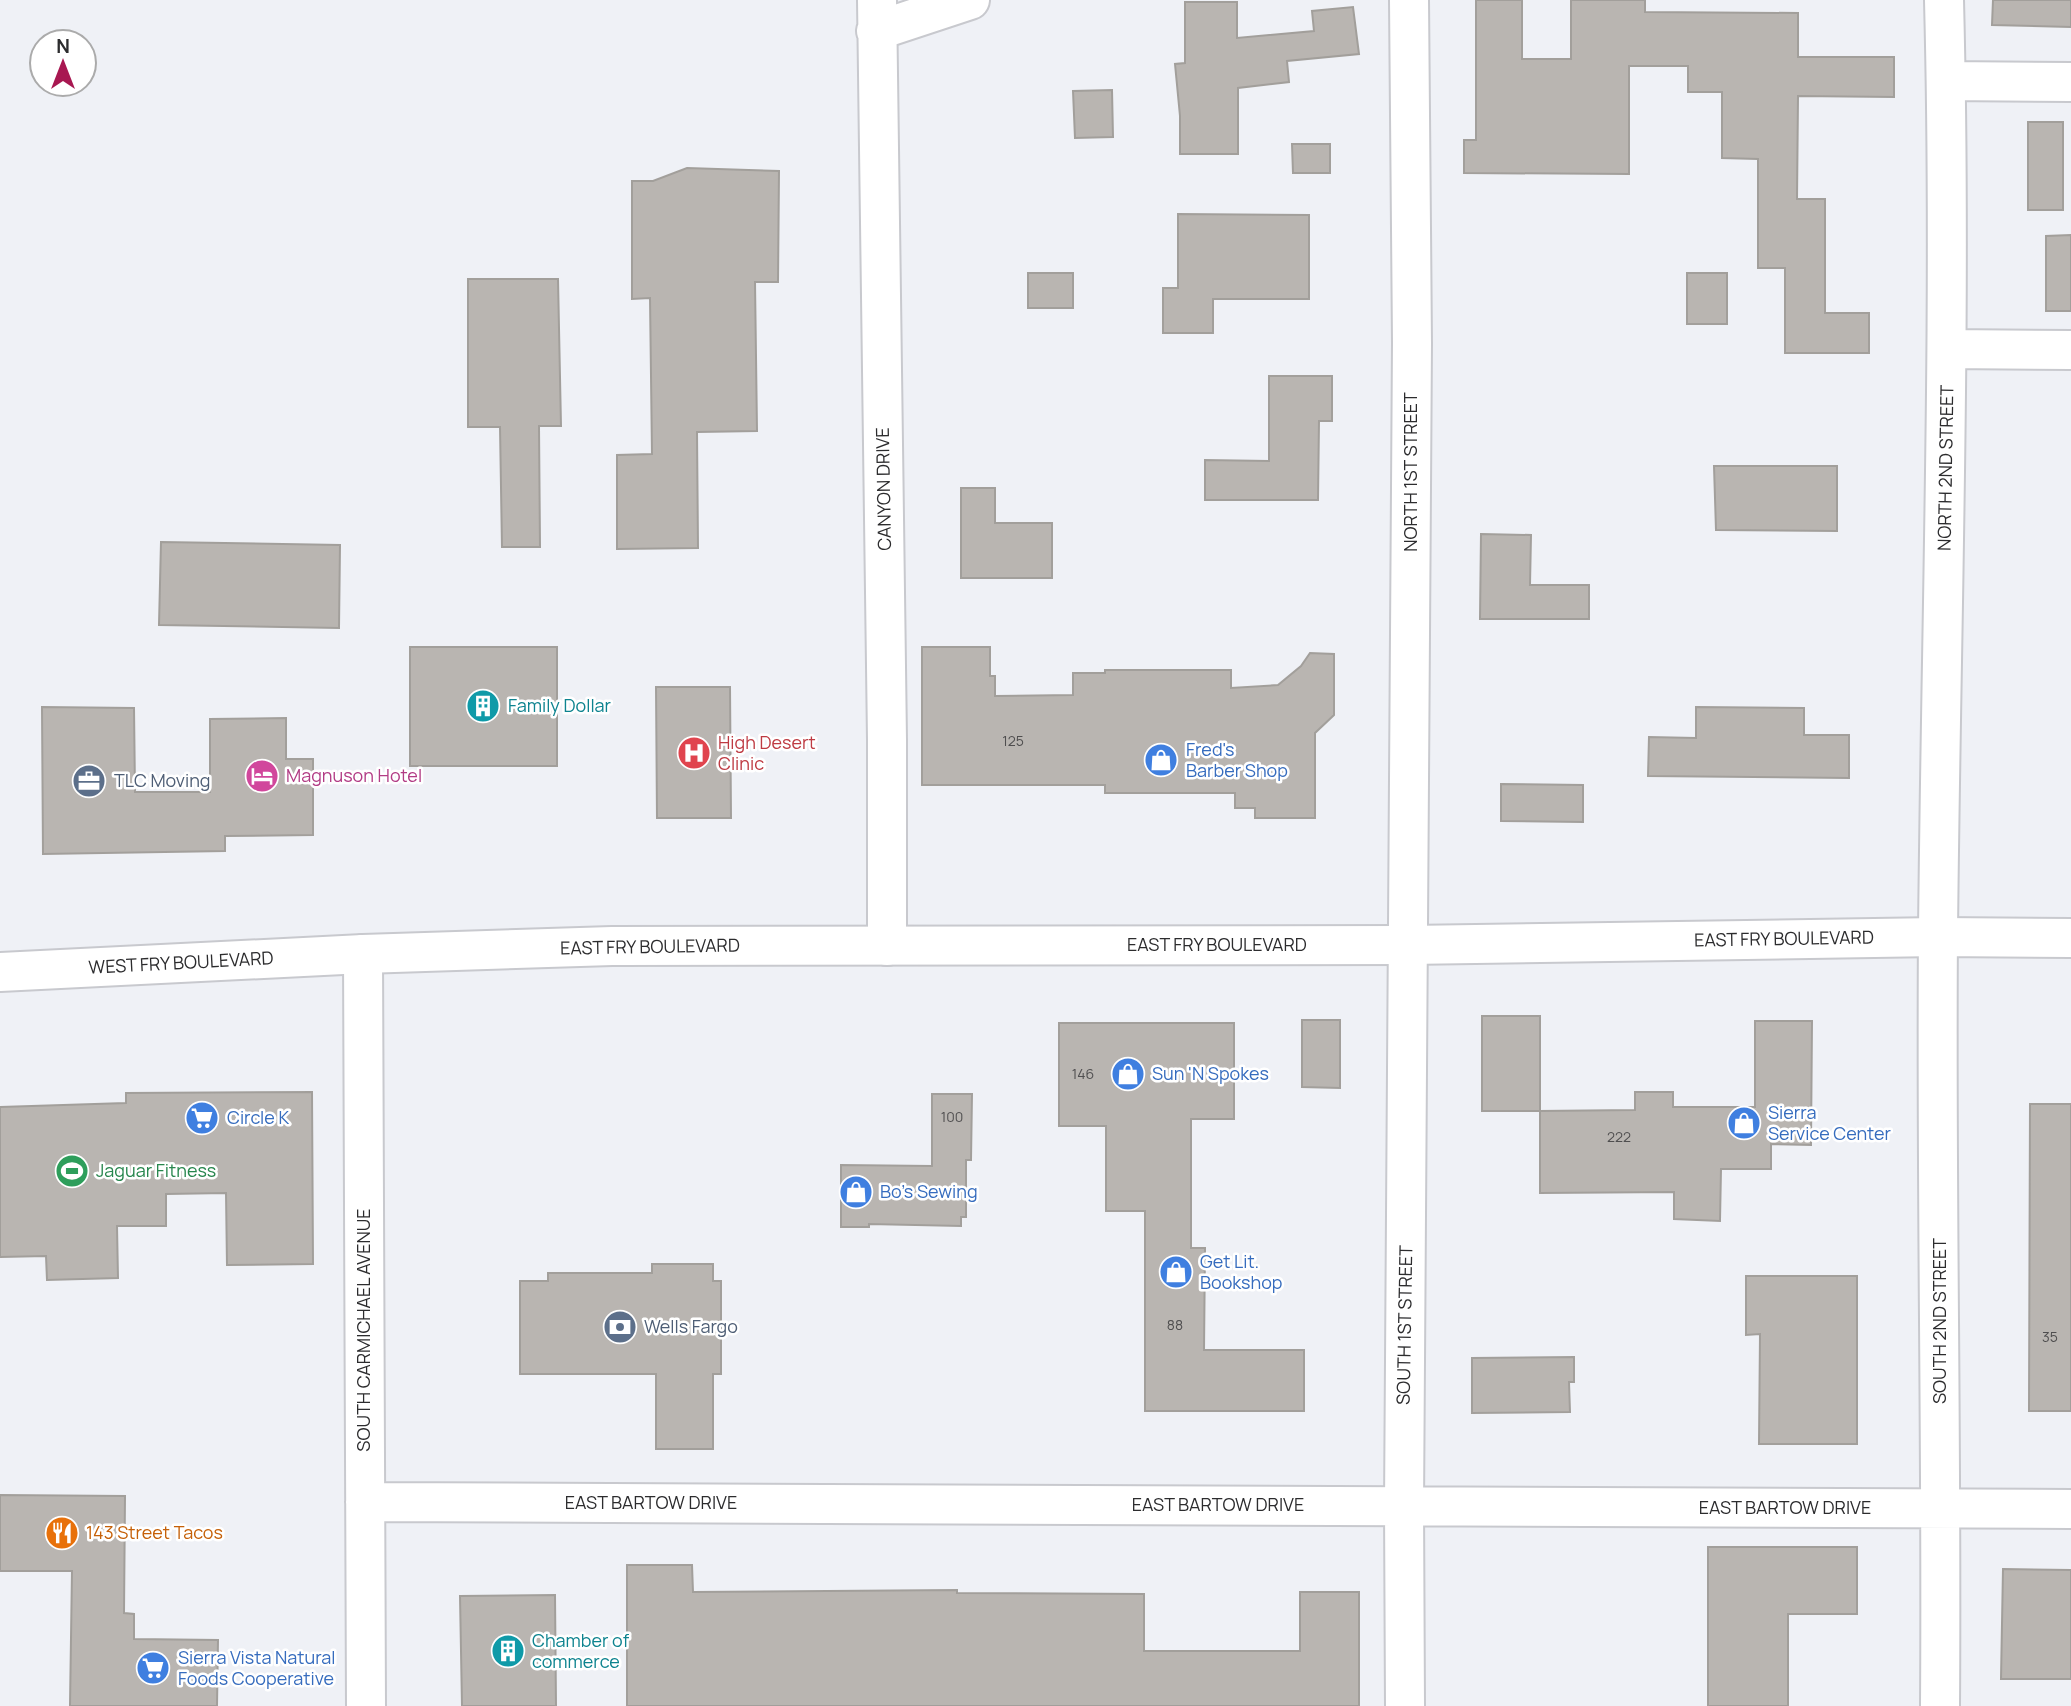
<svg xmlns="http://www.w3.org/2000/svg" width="2071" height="1706" font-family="Manrope,sans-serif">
<rect width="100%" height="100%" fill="#eff1f6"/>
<path fill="#b9b5b1" stroke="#a29f9b" stroke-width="2" d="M 1476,0 L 1522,0 L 1522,59 L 1571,59 L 1571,0 L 1645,0 L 1645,12 L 1798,13 L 1798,57 L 1894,57 L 1894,97 L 1798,96 L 1797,199 L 1825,199 L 1825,313 L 1869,313 L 1869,353 L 1785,353 L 1785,268 L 1758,268 L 1758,159 L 1722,158 L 1722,92 L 1688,92 L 1688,66 L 1629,66 L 1629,174 L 1464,173 L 1464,140 L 1476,140 Z
M 1993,0 L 2071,0 L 2071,27 L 1992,25 Z
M 1185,2 L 1237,2 L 1237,38 L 1314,31 L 1312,11 L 1353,7 L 1359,54 L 1287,61 L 1289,82 L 1238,88 L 1238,154 L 1180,154 L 1180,116 L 1175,64 L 1185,63 Z
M 1112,90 L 1113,137 L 1075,138 L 1073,91 Z
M 2028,122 L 2063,122 L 2063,210 L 2028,210 Z
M 1292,144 L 1330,144 L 1330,173 L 1293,173 Z
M 687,168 L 779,171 L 778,282 L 755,282 L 757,431 L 697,432 L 698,548 L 617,549 L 617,455 L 652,454 L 650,298 L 632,299 L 632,181 L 653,181 Z
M 1178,214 L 1309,215 L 1309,299 L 1213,299 L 1213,333 L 1163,333 L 1163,288 L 1178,288 Z
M 2071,235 L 2071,311 L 2046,311 L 2046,236 Z
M 1028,273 L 1073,273 L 1073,308 L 1028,308 Z
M 1687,273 L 1727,273 L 1727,324 L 1687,324 Z
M 468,279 L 558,279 L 561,426 L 539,426 L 540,547 L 502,547 L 500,427 L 468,427 Z
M 1269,376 L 1332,376 L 1332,421 L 1319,421 L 1318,500 L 1205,500 L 1205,460 L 1269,461 Z
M 1714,466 L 1837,466 L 1837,531 L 1716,530 Z
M 961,488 L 995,488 L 995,523 L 1052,523 L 1052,578 L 961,578 Z
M 1481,534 L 1531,535 L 1530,585 L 1589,585 L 1589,619 L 1480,619 Z
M 161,542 L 340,545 L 339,628 L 159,625 Z
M 410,647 L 557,647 L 557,766 L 410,766 Z
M 922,647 L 990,647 L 990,676 L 995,676 L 995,696 L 1073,695 L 1073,673 L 1105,673 L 1105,670 L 1231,670 L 1231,688 L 1278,685 L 1301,666 L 1310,653 L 1334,654 L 1334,715 L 1315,733 L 1315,818 L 1255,818 L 1255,808 L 1235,808 L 1235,793 L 1105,793 L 1105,785 L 922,785 Z
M 656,687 L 730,687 L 731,818 L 657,818 Z
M 42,707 L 134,708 L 135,792 L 210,792 L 210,719 L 286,718 L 286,759 L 313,759 L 313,835 L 225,836 L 225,851 L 43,854 Z
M 1696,707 L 1804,708 L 1804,735 L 1849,735 L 1849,778 L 1648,776 L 1649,737 L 1696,738 Z
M 1501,784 L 1583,785 L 1583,822 L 1501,821 Z
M 1482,1016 L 1540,1016 L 1540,1111 L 1482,1111 Z
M 1302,1020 L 1340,1020 L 1340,1088 L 1302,1087 Z
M 1755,1021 L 1812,1021 L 1811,1145 L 1771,1144 L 1771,1169 L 1721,1169 L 1720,1221 L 1674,1219 L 1674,1192 L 1540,1193 L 1540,1111 L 1635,1110 L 1635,1092 L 1673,1092 L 1673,1107 L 1755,1107 Z
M 1059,1023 L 1234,1023 L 1234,1119 L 1191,1119 L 1191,1248 L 1205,1248 L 1204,1350 L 1304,1350 L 1304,1411 L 1145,1411 L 1145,1211 L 1106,1211 L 1106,1126 L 1059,1126 Z
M 312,1092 L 313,1264 L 227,1265 L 226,1193 L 166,1194 L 166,1226 L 117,1226 L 118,1278 L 47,1280 L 46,1256 L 0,1257 L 0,1107 L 126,1103 L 126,1093 Z
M 932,1094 L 972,1094 L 971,1160 L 966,1160 L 966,1217 L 961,1217 L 961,1226 L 869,1224 L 869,1227 L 841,1227 L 841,1165 L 932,1166 Z
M 2030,1104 L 2071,1104 L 2071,1411 L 2029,1411 Z
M 652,1264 L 713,1264 L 713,1281 L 721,1281 L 721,1374 L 713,1374 L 713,1449 L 656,1449 L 656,1374 L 520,1374 L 520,1281 L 548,1281 L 548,1273 L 652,1273 Z
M 1746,1276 L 1857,1276 L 1857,1444 L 1759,1444 L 1760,1334 L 1746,1335 Z
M 1574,1357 L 1574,1382 L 1569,1382 L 1570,1412 L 1472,1413 L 1472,1358 Z
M 0,1495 L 125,1496 L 124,1613 L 134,1614 L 134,1639 L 218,1640 L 217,1706 L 70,1706 L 72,1571 L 0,1571 Z
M 1708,1547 L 1857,1547 L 1857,1614 L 1788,1614 L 1788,1706 L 1708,1706 Z
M 627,1565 L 692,1565 L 693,1592 L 957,1590 L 957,1593 L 1144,1594 L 1144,1651 L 1300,1651 L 1300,1592 L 1359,1592 L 1359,1706 L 627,1706 Z
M 2003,1569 L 2071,1570 L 2071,1679 L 2001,1679 Z
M 555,1595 L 556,1706 L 462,1706 L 460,1596 Z"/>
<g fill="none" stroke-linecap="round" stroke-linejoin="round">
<defs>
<path id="minor" d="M 877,0 L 887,740 L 887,946
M 876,31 L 970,0
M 1946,81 L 2071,82
M 1948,349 L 2071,350
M 363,954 L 366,1706
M 365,1502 L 2071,1509
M 1405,1706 L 1404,1506 L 1412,343 L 1409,0
M 1940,1706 C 1942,1449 1936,1192 1938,934 C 1941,623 1952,312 1944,0"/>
<path id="major" d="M 0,972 L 363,954 L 612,946 L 1408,945 L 1938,937 L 2071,938"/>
</defs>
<use href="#minor" stroke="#c8c9ce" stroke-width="42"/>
<use href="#major" stroke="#c8c9ce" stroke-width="42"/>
<use href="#minor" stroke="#fff" stroke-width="38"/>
<use href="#major" stroke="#fff" stroke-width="38"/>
</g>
<defs>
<symbol id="building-disc" viewBox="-11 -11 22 22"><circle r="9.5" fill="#0f9aa8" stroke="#fff"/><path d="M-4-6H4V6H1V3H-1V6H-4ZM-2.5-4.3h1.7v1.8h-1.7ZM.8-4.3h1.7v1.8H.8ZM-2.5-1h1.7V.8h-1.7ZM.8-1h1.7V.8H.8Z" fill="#fff"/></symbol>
<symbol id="hospital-disc" viewBox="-11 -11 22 22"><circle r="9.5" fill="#e0444e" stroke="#fff"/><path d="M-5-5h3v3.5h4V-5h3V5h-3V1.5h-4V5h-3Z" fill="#fff"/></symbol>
<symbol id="shop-disc" viewBox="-11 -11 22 22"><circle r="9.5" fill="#3f7fe0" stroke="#fff"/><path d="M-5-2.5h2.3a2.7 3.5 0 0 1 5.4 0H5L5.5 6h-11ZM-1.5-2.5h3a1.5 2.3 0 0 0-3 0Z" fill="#fff"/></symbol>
<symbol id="hotel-disc" viewBox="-11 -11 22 22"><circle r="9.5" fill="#d1479c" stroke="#fff"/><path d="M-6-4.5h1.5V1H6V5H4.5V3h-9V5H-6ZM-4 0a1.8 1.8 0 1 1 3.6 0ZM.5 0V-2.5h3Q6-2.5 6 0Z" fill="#fff"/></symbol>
<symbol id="office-disc" viewBox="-11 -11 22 22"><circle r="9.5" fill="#5c6f8a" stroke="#fff"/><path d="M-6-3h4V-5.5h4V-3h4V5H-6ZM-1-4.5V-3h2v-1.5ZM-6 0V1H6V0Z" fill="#fff"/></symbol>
<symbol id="supermarket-disc" viewBox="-11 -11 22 22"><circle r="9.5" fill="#3f7fe0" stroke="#fff"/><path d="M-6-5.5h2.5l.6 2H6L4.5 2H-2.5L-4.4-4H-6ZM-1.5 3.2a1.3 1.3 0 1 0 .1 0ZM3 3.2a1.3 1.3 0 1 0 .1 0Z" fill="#fff"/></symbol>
<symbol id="stadium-disc" viewBox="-11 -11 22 22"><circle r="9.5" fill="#2e9e5b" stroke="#fff"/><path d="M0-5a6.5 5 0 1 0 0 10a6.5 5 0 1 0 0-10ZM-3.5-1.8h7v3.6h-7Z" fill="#fff"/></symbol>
<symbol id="bank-disc" viewBox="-11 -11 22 22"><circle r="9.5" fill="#5c6f8a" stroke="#fff"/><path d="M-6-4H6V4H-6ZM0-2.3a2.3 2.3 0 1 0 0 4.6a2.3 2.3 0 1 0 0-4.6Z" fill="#fff"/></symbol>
<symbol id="restaurant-disc" viewBox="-11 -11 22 22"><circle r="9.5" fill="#e8710a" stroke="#fff"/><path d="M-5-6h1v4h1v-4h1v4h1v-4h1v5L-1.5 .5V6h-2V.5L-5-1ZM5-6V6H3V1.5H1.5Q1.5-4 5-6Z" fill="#fff"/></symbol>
</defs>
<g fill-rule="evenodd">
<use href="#building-disc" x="464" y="687" width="38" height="38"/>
<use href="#hospital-disc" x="675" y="734" width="38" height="38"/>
<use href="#shop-disc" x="1142" y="741" width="38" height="38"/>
<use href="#hotel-disc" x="243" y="757" width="38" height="38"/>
<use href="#office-disc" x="70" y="762" width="38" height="38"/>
<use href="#shop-disc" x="1109" y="1055" width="38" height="38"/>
<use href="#supermarket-disc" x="183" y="1099" width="38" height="38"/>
<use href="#shop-disc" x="1725" y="1104" width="38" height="38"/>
<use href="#stadium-disc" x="53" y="1152" width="38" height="38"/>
<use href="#shop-disc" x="837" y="1173" width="38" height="38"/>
<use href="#shop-disc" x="1157" y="1253" width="38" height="38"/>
<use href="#bank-disc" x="601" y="1308" width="38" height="38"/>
<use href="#restaurant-disc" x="43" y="1514" width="38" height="38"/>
<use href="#building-disc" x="489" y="1632" width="38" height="38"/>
<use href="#supermarket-disc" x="134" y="1649" width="38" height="38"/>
</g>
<g text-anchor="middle" stroke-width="5" stroke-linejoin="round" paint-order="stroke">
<g font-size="14" fill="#4f4e4f">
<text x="1013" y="746">125</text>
<text x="1083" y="1079">146</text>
<text x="952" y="1122">100</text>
<text x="1619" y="1142">222</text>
<text x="1175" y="1330">88</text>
<text x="2050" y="1342">35</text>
</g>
<g font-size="18" fill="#2c2c2e" stroke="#fff">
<text transform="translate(1946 468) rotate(-89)" y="6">NORTH 2ND STREET</text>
<text transform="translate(1411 472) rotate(-90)" y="6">NORTH 1ST STREET</text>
<text transform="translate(884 489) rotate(-91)" y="6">CANYON DRIVE</text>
<text transform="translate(1784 939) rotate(-1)" y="6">EAST FRY BOULEVARD</text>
<text x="1217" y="951">EAST FRY BOULEVARD</text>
<text transform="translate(650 947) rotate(-1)" y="6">EAST FRY BOULEVARD</text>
<text transform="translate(181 963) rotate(-3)" y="6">WEST FRY BOULEVARD</text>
<text transform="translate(1940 1321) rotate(-90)" y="6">SOUTH 2ND STREET</text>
<text transform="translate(1405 1325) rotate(-89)" y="6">SOUTH 1ST STREET</text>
<text transform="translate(364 1330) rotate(-90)" y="6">SOUTH CARMICHAEL AVENUE</text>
<text x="651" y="1509">EAST BARTOW DRIVE</text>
<text x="1218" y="1511">EAST BARTOW DRIVE</text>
<text x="1785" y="1514">EAST BARTOW DRIVE</text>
</g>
<g font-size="18" fill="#0d838f" stroke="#fff" text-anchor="start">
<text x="508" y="712">Family Dollar</text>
<text x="532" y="1647">Chamber of<tspan x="532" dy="21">commerce</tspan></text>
</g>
<g font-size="18" fill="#be3a42" stroke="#fff" text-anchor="start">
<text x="718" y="749">High Desert<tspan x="718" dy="21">Clinic</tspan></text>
</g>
<g font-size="18" fill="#366cbe" stroke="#fff" text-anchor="start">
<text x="1186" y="756">Fred's<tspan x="1186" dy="21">Barber Shop</tspan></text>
<text x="1152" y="1080">Sun 'N Spokes</text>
<text x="1768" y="1119">Sierra<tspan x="1768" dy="21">Service Center</tspan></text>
<text x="227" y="1124">Circle K</text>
<text x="880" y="1198">Bo's Sewing</text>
<text x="1200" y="1268">Get Lit.<tspan x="1200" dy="21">Bookshop</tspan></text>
<text x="178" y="1664">Sierra Vista Natural<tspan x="178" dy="21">Foods Cooperative</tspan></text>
</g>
<g font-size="18" fill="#b23c85" stroke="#fff" text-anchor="start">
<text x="286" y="782">Magnuson Hotel</text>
</g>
<g font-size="18" fill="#4e5e75" stroke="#fff" text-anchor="start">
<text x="114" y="787">TLC Moving</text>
<text x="644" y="1333">Wells Fargo</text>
</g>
<g font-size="18" fill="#27864d" stroke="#fff" text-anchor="start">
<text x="96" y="1177">Jaguar Fitness</text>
</g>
<g font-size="18" fill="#c56008" stroke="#fff" text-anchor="start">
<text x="86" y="1539">143 Street Tacos</text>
</g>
</g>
<g transform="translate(63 63)"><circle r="33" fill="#ffffff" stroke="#ababab" stroke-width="2"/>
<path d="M0-5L12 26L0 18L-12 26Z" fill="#a81751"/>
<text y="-10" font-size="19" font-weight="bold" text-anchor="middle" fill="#2c2c2e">N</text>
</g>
</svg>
